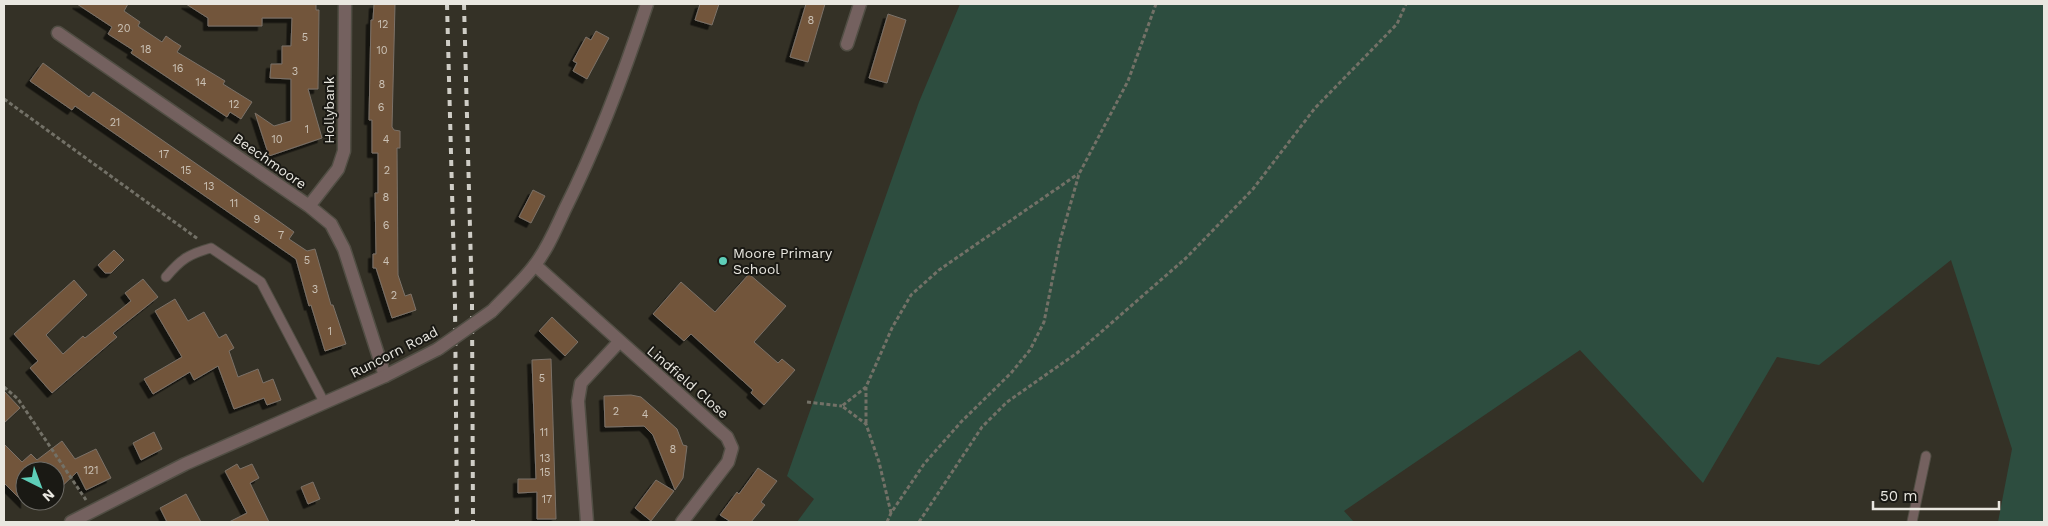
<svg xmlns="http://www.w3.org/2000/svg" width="2048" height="526" font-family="'Work Sans',sans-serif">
<defs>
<filter id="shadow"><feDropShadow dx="-4.5" dy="4.5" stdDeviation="0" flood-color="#0009"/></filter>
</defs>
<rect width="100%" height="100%" fill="#343126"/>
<path fill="#2d4d3f" d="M 960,4 L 2044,4 L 2044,522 L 1998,522 L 2012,449 L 1951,260 L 1819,365 L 1777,357 L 1703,483 L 1580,350 L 1344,511 L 1354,522 L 797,522 L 814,499 L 787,476 L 919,102 Z"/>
<path fill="#72553a" stroke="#7b7168" filter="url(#shadow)" d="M 77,4 L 128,4 L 124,11 L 140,22 L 138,26 L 162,42 L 166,36 L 173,41 L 181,46 L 177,52 L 225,81 L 223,84 L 252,102 L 241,119 L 230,112 L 227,117 L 131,53 L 133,50 L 108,34 L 112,27 Z
M 186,4 L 316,4 L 316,10 L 319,10 L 318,89 L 308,89 L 322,138 L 269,156 L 255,113 L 274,126 L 291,121 L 291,79 L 270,78 L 271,64 L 282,64 L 282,46 L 291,46 L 292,18 L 262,18 L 262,26 L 208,26 L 208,18 Z
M 374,4 L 395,4 L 392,127 L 394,130 L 400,131 L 400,148 L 397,148 L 398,275 L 405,296 L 411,294 L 416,310 L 392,318 L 376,268 L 373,268 L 373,254 L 376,254 L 375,193 L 378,193 L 378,153 L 372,153 L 372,120 L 369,120 L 371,20 L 373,20 Z
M 700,4 L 719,4 L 712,25 L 695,20 Z
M 806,4 L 825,4 L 808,62 L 790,57 Z
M 888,14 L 906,20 L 887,83 L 869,78 Z
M 596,31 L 609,38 L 587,79 L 573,71 L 577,63 L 573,61 L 586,37 L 591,40 Z
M 43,63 L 89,97 L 93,92 L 280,222 L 294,232 L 289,239 L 307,251 L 315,249 L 331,305 L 333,305 L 346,344 L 325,351 L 311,305 L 309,306 L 296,259 L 75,106 L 72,110 L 30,81 Z
M 533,190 L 545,196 L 531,223 L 519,217 Z
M 114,250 L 124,260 L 111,273 L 105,273 L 98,265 Z
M 749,274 L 786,306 L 754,342 L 778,363 L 782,359 L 795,370 L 764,405 L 751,393 L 753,390 L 691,334 L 684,341 L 653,314 L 681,282 L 715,312 Z
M 143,279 L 158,297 L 113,333 L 117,337 L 52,393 L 30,368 L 38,361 L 14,334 L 74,280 L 87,295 L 46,335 L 63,354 L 83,336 L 85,338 L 131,301 L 125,293 Z
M 175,299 L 188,321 L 204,312 L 219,338 L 226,334 L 234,348 L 229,351 L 238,377 L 258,369 L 263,383 L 273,379 L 281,400 L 267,405 L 264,398 L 234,409 L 218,366 L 194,380 L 190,372 L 153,394 L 144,379 L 182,357 L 155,311 Z
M 552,317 L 578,342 L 565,356 L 539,331 Z
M 551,359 L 556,519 L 537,519 L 537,492 L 518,493 L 518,479 L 536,479 L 532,360 Z
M 4,391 L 20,408 L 4,423 Z
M 631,395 L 641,397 L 657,411 L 677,429 L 683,445 L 687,446 L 683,478 L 675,490 L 653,435 L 644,426 L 605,427 L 604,396 Z
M 154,432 L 162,449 L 141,460 L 133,443 Z
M 62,441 L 75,459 L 96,449 L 111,478 L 86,490 L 77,472 L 55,493 L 55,471 L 25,471 L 25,504 L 4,483 L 4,444 L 22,462 L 31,454 L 37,460 Z
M 237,464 L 240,469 L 252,464 L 259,478 L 250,483 L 269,522 L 229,522 L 247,513 L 225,471 Z
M 758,468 L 777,481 L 761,502 L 765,505 L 751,522 L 731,522 L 720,515 L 737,492 L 739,494 Z
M 656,480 L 674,491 L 651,521 L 635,508 Z
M 313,482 L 320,499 L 308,504 L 301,487 Z
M 186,494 L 201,522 L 167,522 L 160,508 Z"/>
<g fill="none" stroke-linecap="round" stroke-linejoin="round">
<defs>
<path id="service" d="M 166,277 C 181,259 189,254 211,248 L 261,282 L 324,402
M 1912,522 L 1926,456"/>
<path id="minor" d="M 58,33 L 309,206 L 331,224 L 344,249 L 385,376
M 847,44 L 860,4
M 309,206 L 338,169 L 344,151 L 345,4
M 535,265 L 727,437 L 732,448 L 728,462 L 682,522
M 587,522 L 578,401 L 581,383 L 619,342"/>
<path id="tertiary" d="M 492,311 C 506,296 522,282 534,266 C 547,250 556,228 565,209 C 598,143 624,74 647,4
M 71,522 L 185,464 L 385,376 L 438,349"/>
</defs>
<use href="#service" stroke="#514e44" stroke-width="11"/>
<use href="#minor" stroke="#514e44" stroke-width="15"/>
<use href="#tertiary" stroke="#514e44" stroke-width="15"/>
<path stroke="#737167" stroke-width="3" stroke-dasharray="4 2.5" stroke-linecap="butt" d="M 4,99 L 198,239
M 4,387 L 18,399 L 86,500
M 807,402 L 842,406
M 866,423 L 866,387
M 891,513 L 879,462 L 866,424 L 842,406 L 866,387 L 892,328 L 911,295 L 939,270 L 1078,174
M 887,522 L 891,513 L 924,464 L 961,422 L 1011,373 L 1030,350 L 1044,322 L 1060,241 L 1079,174 L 1128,81 L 1156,4
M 919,522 L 982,427 L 1007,402 L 1077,353 L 1186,258 L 1253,189 L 1315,108 L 1397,24 L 1406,4"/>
<use href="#service" stroke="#74615f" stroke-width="9"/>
<use href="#minor" stroke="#74615f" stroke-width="12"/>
<use href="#tertiary" stroke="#74615f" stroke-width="12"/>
<path stroke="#cfcdc6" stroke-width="4" stroke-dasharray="6 6" stroke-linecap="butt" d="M 447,4 L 455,303 L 457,522
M 464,4 L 472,303 L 473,522"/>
<defs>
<path id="tertiary-bridge" d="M 438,349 L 492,311"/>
</defs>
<use href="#tertiary-bridge" stroke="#514e44" stroke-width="15" stroke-linecap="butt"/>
<use href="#tertiary-bridge" stroke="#74615f" stroke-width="12"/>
</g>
<circle fill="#5eceb8" stroke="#1a1914" stroke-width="2" cx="723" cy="261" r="5"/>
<g text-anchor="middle" stroke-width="4" stroke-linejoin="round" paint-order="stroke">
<g font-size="11" fill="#cbc2b6">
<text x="811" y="24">8</text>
<text x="383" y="28">12</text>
<text x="124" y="32">20</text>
<text x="305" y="41">5</text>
<text x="146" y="53">18</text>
<text x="382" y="54">10</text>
<text x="178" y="72">16</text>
<text x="295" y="75">3</text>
<text x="201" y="86">14</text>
<text x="382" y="88">8</text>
<text x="234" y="108">12</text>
<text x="381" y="111">6</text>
<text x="115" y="126">21</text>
<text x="307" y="133">1</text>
<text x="277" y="143">10</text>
<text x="386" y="143">4</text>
<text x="164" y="158">17</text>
<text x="186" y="174">15</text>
<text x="387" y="174">2</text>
<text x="209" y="190">13</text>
<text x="386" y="201">8</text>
<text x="234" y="207">11</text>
<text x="257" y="223">9</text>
<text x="386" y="229">6</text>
<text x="281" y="239">7</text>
<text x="307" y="264">5</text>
<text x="386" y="265">4</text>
<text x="315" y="293">3</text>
<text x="394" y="299">2</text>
<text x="330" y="335">1</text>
<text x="542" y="382">5</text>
<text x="616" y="415">2</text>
<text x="645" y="418">4</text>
<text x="544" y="436">11</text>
<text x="673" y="453">8</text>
<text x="545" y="462">13</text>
<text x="91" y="474">121</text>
<text x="545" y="476">15</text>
<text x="547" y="503">17</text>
</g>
<g font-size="14" fill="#e9e7e0" stroke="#1a1914">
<text transform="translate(329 110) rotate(-90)" y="5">Hollybank</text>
<text transform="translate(270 161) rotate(35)" y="5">Beechmoore</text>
<text transform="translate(394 352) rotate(-27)" y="5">Runcorn Road</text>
<text transform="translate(688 382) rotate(41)" y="5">Lindfield Close</text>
</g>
<g font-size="14" fill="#e9e7e0" stroke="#1a1914" text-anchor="start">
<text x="733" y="258">Moore Primary<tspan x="733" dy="16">School</tspan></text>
</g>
</g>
<rect width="2048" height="526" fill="none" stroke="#e9e7e0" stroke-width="10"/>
<g transform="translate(40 486) rotate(138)"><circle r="24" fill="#1a1914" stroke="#6d6b66"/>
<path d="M0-4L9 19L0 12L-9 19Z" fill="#5eceb8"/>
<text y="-8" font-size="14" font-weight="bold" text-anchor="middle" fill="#e9e7e0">N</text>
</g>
<path d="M1873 501v8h126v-8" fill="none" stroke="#e9e7e0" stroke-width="2.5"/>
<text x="1880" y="501" font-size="15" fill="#e9e7e0" stroke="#1a1914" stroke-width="4" paint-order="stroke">50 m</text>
</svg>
